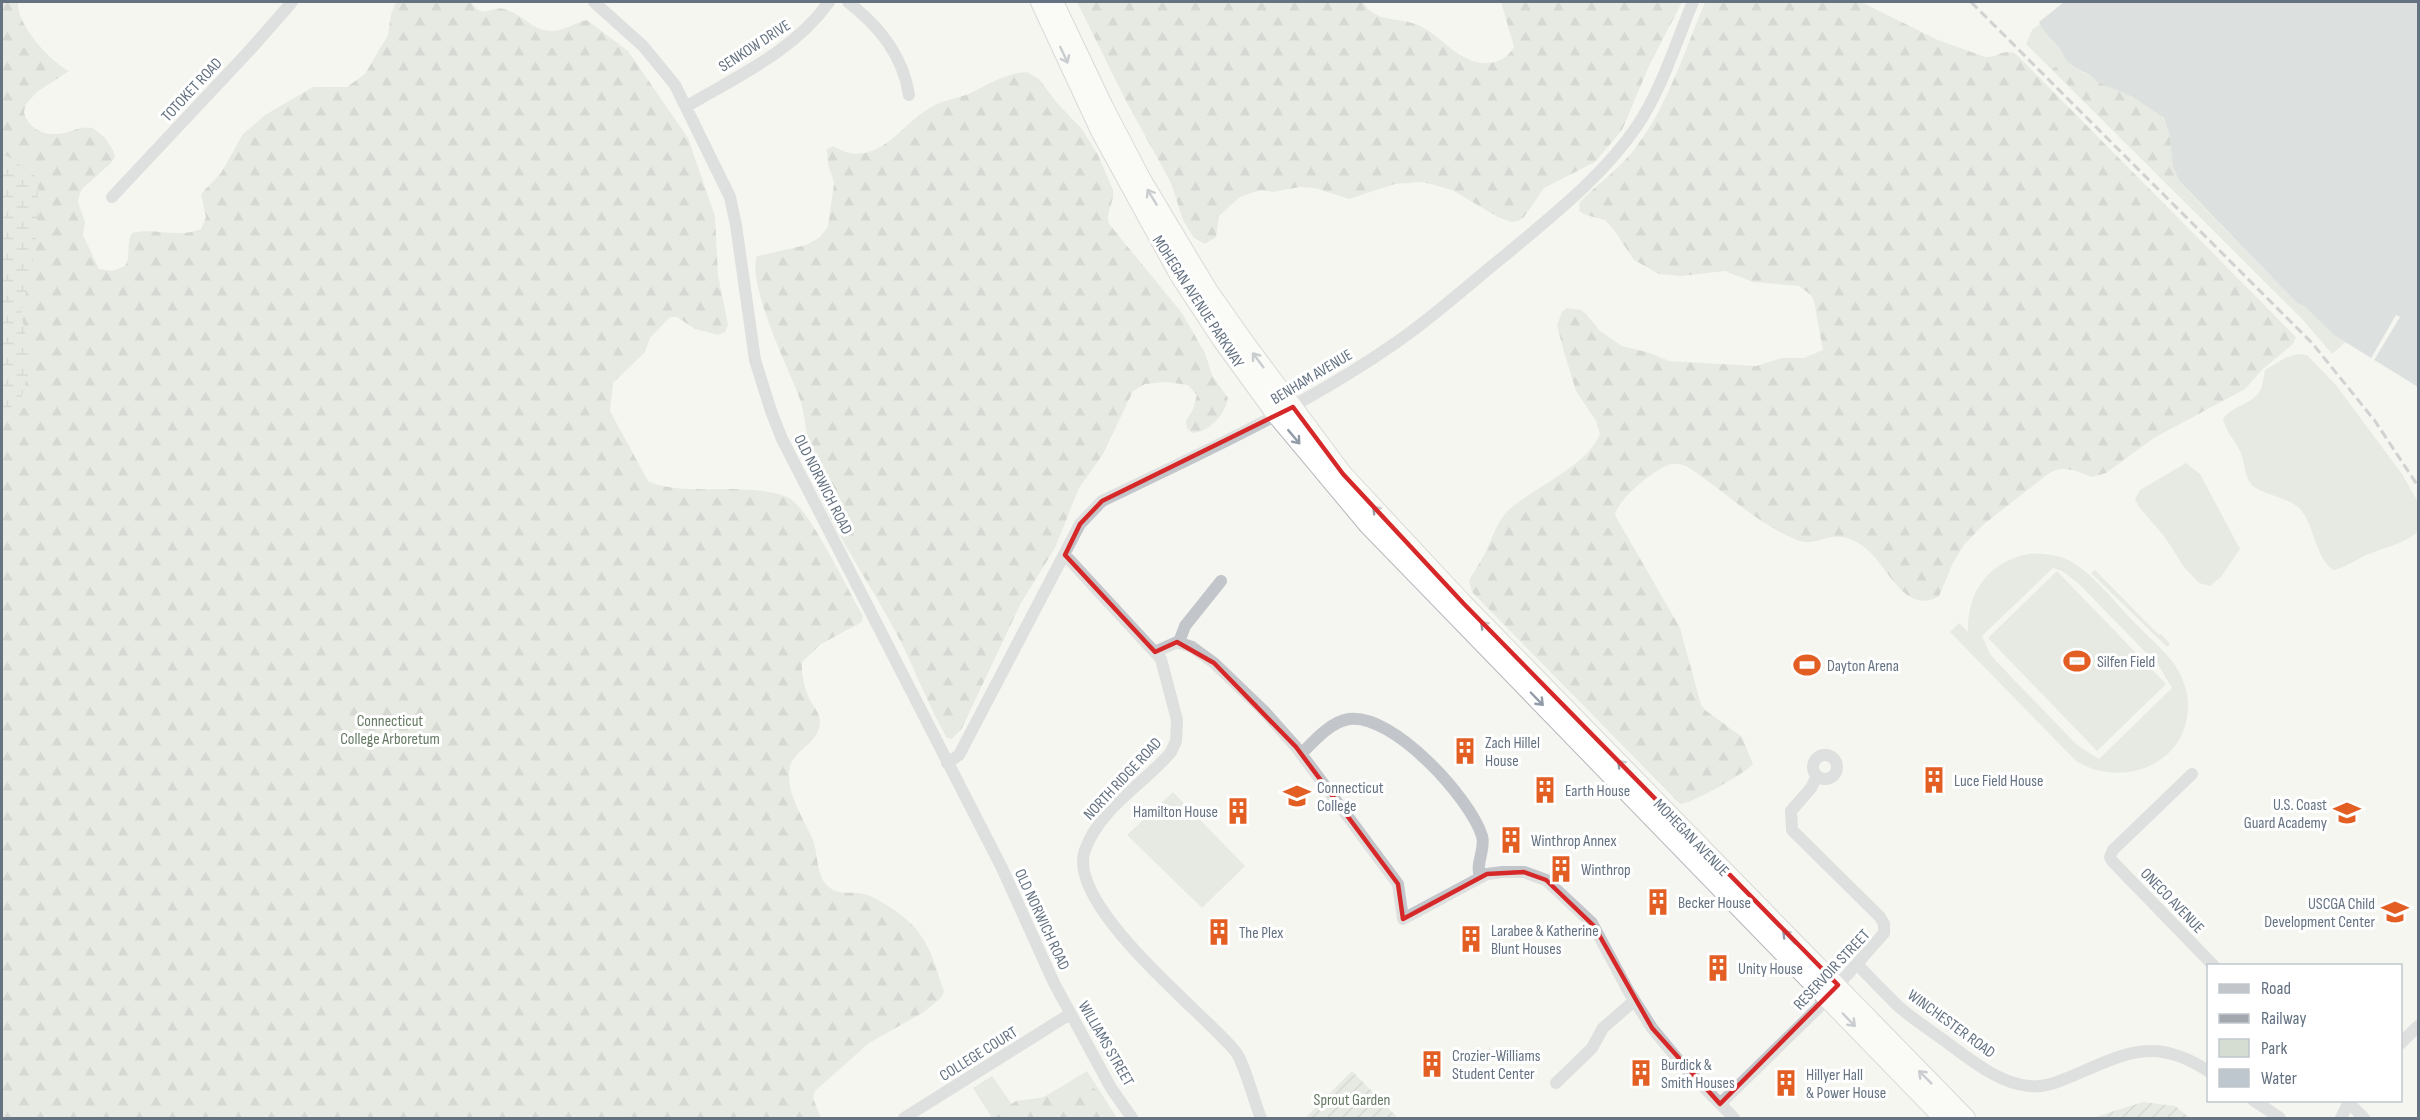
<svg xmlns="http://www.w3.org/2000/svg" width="2420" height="1120" font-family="'Sofia Sans Condensed',sans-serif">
<defs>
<pattern id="forest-firs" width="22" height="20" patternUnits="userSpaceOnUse" patternTransform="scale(1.5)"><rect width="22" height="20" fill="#d5dcd2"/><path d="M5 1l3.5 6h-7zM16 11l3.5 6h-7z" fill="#b0b7b0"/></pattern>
<pattern id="wetland-marsh" width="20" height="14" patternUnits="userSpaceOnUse" patternTransform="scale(1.5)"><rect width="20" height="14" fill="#d5dcd2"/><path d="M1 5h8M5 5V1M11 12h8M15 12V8" fill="none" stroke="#b0b7b0"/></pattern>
<pattern id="garden-furrows" width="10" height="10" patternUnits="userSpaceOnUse" patternTransform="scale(1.5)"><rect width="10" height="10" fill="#d5dcd2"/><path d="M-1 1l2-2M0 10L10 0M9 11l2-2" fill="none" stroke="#b0b7b0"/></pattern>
</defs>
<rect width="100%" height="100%" fill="#f5f5f1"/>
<path fill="#d5dcd2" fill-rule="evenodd" d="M 2040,24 C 2045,35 2054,40 2061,50 C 2065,56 2065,61 2072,66 C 2080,72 2090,73 2096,81 C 2121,90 2164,107 2169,134 C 2173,151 2172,168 2181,184 L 2295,301 C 2315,311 2326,333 2346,342 L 2332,354 L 2303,320 L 2026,44 L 2032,30 Z
M 2297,354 L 2307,355 L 2336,385 L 2402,474 L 2418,502 L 2418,532 C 2403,544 2386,547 2369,554 C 2356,559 2347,567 2333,570 C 2314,555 2316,529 2301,510 C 2292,499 2269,496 2256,488 C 2243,480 2246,463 2240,451 C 2234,439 2226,432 2223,419 C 2232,405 2253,405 2261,389 C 2263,383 2264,376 2265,370 L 2285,358 Z
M 2186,463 L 2200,474 L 2240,549 L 2221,577 L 2210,586 L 2199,583 L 2184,567 L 2164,536 L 2139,507 L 2135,499 L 2140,490 Z
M 2028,554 C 2043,553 2058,554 2072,562 C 2094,575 2113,600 2131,619 C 2145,634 2163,648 2175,665 C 2181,674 2185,684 2187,694 C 2197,759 2127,792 2076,761 L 1950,632 L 1959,623 L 1968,632 C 1967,592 1988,562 2028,554 ZM 2053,568 L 2062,571 L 2078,583 L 2159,666 L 2172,688 L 2099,759 L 2077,745 L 1996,661 L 1990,654 L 1982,636 Z
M 2095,570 L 2159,635 L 2161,634 L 2170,644 L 2167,647 L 2091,573 Z
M 2057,571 L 2166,684 L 2097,751 L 1988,638 Z
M 1173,792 L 1245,866 L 1202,908 L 1127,835 Z
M 1087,1071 L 1117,1118 L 992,1118 L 973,1088 L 992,1076 L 1018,1113 Z"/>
<path fill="url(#forest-firs)" d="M 2,2 L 18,2 C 16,24 50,61 69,71 L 37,92 L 26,104 L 24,112 C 27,126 41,135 56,134 C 71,134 77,125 93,128 L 105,138 L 113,150 L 115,157 L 111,163 L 82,189 L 79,196 L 78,202 L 85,222 L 83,235 L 99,269 L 112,271 L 125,266 C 131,256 126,243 132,233 C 154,227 178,239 201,229 L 206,217 L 201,194 L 221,173 L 243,134 L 265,115 L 313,87 L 347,87 L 365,74 L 388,35 L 391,14 L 396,2 L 471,2 C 483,20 488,6 504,9 C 521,13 533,31 551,31 C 564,31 574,23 587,20 L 628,51 L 688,138 L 715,216 L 718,275 L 728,325 L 725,332 L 718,335 L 695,329 L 677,317 L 670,317 L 650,338 L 645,352 L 613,383 L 610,411 L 648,481 C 668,491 703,489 726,489 C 743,489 774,490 789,498 C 810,509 848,591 863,616 L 862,622 L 821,644 L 802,662 C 801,674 804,686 809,698 C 813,706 820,713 820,722 C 820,743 794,749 790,767 C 784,789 804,820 813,840 C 819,855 815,875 829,887 C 839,896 852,891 864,894 C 872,896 878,900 885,904 C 925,928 931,950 944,992 L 941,998 L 924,1012 L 869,1043 L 815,1091 L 813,1098 L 821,1118 L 2,1118 Z
M 1077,2 L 1363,2 C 1375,24 1400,16 1420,26 C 1437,34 1449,50 1466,58 C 1482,67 1505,64 1514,47 L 1501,2 L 1682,2 L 1649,66 L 1622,130 L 1595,162 L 1544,188 L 1524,217 L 1518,221 L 1511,222 L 1498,217 L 1452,190 L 1423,182 L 1395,184 L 1349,199 L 1315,188 L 1300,187 L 1273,192 L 1260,190 L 1240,197 L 1219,216 L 1216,237 L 1205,244 L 1194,238 L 1183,220 L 1171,183 L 1126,101 Z
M 1705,2 L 1861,2 L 1938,40 L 1985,57 C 1997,58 2004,48 2016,54 L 2296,337 L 2293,344 L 2263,369 L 2245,389 L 2154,438 L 2106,473 L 2092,477 C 2076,471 2063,464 2048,474 L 1984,524 L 1964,545 L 1953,563 L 1939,596 C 1904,617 1887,563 1863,546 C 1831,524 1819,549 1797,540 C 1755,523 1724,490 1686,466 C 1682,465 1677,463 1672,464 C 1656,467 1617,500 1615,515 L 1680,628 L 1701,705 L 1705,710 L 1742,737 L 1753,764 C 1747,772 1690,805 1680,804 L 1472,592 L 1469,581 C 1473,572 1479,565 1483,557 C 1492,541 1496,520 1511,508 C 1535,487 1588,465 1600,434 L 1596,421 L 1576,391 L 1564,352 L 1557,325 L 1562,312 L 1567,308 L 1581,310 L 1586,314 L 1600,331 L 1622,346 L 1650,353 L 1669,361 L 1756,366 L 1782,358 L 1804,358 L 1823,350 L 1814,301 L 1811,295 L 1799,286 L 1753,282 L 1725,271 L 1681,276 L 1659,274 L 1634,260 L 1614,230 L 1605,220 L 1586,215 L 1579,211 L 1580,202 C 1598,183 1620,169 1636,147 C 1668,105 1685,50 1705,2 Z
M 2066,61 C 2088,80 2153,100 2165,121 C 2175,140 2169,162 2181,184 L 2175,192 L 2052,69 Z
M 1027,72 L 1039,79 L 1057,103 L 1082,129 L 1098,155 L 1113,190 C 1115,202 1105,212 1109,224 L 1182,313 L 1205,353 L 1212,375 L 1228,398 C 1226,413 1209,433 1192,433 L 1187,428 L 1186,421 L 1193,409 L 1197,395 L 1188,385 L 1167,382 L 1145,384 L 1133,391 L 1103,454 L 1079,488 L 1055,548 L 1021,603 L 962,728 L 952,739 L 946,737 C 931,709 918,679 905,650 C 879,597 844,549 819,495 C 804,462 811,422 796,389 C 785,363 747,281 757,256 L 806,245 L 819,238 L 828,227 L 834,183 L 828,164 L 827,149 L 833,146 C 839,149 844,152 850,153 C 883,159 904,123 928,109 C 941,100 956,99 971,93 C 989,84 1007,73 1027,72 Z
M 1090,1085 L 1096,1090 L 1115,1118 L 995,1118 L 1004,1109 L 1016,1101 L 1039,1098 Z"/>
<path fill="url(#wetland-marsh)" d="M 2,154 L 9,157 L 38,178 L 37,230 L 32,267 L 21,312 L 31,364 L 21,399 L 2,415 Z"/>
<path fill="url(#garden-furrows)" d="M 1352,1071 L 1398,1118 L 1305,1118 Z
M 2143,1102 L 2175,1106 L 2190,1118 L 2092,1118 Z"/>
<path fill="#bdc7cd" d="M 2064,2 L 2418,2 L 2418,387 L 2334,335 L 2305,307 L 2295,301 L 2180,182 L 2173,167 L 2170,136 L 2164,118 L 2133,97 L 2096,81 C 2091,73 2081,72 2073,66 C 2066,62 2065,58 2062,52 C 2055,40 2044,35 2039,22 Z"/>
<path fill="#f5f5f1" d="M 2396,315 L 2400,317 L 2373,362 L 2370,360 Z"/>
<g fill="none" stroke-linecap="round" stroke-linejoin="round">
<defs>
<path id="highway" d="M 1040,2 L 1101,133 L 1179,275 L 1221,339 L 1277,416 L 1368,525 L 1943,1118
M 1054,2 L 1104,107 L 1142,180 L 1208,290 L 1246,344 L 1343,474 L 1464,604 L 1966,1118"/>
</defs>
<use href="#highway" stroke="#b5b8bb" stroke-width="20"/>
<path stroke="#c2c5c9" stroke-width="12" d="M 594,2 L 643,46 L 675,85 L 730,197 L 736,225 L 755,360 L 771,411 L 782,439 L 1002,868 L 1054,983 L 1111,1088 L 1132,1118
M 848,2 C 879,26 903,55 909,95
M 687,106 C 738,76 794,51 829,2
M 112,197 L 249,51 L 292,2
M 1065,555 L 1161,659 L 1177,720 L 1176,741 L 1171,752 C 1144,784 1100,808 1085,850 C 1065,905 1202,1011 1235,1051 C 1244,1061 1254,1102 1261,1118
M 1179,642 L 1185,626 L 1221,581
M 1155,652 L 1177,642 L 1192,647 L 1214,663 L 1264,711 L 1296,747 L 1398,884 L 1403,919 L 1487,874 L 1503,872 L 1524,872 L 1546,880 L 1592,923 L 1629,992 L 1652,1028 L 1685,1068 L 1734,1118
M 1301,754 C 1314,741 1330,722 1349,719 C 1393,713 1470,798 1482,836 C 1486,850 1475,862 1480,877
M1813 767a12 12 0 1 1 24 0a12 12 0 1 1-24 0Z
M 947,763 L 959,755 L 1080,524 L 1102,501 C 1202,453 1303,407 1394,344 C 1434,317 1470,283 1508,253 C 1553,215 1604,175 1637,126 C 1662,89 1676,42 1693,2
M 2192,774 L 2113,850 L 2110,857 L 2112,861 L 2214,966
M 1857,964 C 1870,978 1884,992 1898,1006 C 1915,1021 1935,1033 1953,1047 C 1975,1063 2000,1083 2029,1086 C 2044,1088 2058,1082 2072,1076 C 2126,1053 2155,1036 2208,1071
M 2400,1044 L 2418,1026
M 1556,1083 L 1592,1048 L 1603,1028 L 1634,1001
M 2253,1100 L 2280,1118
M 2346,1100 L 2364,1118
M 1720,1104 L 1817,1009 L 1884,933 L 1884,924 L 1880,917 L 1792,830 L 1791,811 L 1811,788 L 1817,776
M 904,1118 L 1070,1014
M 2341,1118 L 2350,1100"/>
<use href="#highway" stroke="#fff" stroke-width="18"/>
<path stroke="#a3a8ae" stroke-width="3" stroke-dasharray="9 4.5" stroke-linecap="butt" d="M 1971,2 L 2312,343 L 2375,421 L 2418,486"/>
</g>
<defs><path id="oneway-shaft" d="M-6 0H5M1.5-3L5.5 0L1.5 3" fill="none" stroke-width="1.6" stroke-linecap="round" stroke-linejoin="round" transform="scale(1.5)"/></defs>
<g stroke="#929ca8">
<use href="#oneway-shaft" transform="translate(1064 55) rotate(65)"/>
<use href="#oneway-shaft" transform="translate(1152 197) rotate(-121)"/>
<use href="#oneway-shaft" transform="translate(1258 360) rotate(-127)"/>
<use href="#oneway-shaft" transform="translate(1294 437) rotate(50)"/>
<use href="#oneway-shaft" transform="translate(1379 513) rotate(-133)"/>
<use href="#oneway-shaft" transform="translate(1487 628) rotate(-134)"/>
<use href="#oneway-shaft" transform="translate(1537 699) rotate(46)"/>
<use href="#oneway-shaft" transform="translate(1624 767) rotate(-134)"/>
<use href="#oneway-shaft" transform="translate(1789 937) rotate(-134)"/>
<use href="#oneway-shaft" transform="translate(1849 1020) rotate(46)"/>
<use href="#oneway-shaft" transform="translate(1925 1077) rotate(-135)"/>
</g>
<path d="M0 0H2420V1120H0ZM 1293,407 L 1343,474 L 1464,604 L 1838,985 L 1720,1104 L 1652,1028 L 1594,926 L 1546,880 L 1524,872 L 1487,874 L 1403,919 L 1398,884 L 1296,747 L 1214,663 L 1177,642 L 1155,652 L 1065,555 L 1080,524 L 1102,501 Z" fill="#f5f5f1" fill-opacity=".55" fill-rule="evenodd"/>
<path fill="none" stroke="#d62828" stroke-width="4.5" stroke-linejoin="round" d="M 1293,407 L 1343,474 L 1464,604 L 1838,985 L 1720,1104 L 1652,1028 L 1594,926 L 1546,880 L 1524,872 L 1487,874 L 1403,919 L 1398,884 L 1296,747 L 1214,663 L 1177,642 L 1155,652 L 1065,555 L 1080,524 L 1102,501 Z"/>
<defs>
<symbol id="stadium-bare" viewBox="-9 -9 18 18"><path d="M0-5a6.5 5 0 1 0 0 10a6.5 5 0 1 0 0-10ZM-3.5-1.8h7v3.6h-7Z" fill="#e25e23" stroke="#fff" stroke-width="2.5" paint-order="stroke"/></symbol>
<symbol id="building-bare" viewBox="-9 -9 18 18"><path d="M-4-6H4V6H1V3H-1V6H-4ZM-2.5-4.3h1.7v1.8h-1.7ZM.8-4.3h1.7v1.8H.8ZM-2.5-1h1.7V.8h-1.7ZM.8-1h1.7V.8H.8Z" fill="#e25e23" stroke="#fff" stroke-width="2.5" paint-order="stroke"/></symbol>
<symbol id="university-bare" viewBox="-9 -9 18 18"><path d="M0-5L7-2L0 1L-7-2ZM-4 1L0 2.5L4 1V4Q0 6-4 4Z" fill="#e25e23" stroke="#fff" stroke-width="2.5" paint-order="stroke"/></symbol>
<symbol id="school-bare" viewBox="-9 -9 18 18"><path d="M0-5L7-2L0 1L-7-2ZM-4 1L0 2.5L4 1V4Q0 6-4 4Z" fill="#e25e23" stroke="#fff" stroke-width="2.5" paint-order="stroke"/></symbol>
</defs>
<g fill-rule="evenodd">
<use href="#stadium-bare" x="2058" y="642" width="38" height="38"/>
<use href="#stadium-bare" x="1788" y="646" width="38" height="38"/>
<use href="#building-bare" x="1446" y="732" width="38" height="38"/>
<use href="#building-bare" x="1915" y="761" width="38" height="38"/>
<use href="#building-bare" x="1526" y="771" width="38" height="38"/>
<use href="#university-bare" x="1278" y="777" width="38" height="38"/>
<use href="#building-bare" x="1219" y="792" width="38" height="38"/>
<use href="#university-bare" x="2328" y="794" width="38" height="38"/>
<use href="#building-bare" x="1492" y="821" width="38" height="38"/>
<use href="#building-bare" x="1542" y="850" width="38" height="38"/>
<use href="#building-bare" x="1639" y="883" width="38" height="38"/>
<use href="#school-bare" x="2376" y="893" width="38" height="38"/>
<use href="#building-bare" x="1200" y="913" width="38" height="38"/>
<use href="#building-bare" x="1452" y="920" width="38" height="38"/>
<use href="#building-bare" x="1699" y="949" width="38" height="38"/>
<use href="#building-bare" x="1413" y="1045" width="38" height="38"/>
<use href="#building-bare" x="1622" y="1054" width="38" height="38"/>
<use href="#building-bare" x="1767" y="1064" width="38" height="38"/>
</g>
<g text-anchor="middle" stroke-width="6" stroke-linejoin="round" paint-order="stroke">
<g font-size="16" fill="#647282" stroke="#fff">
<text transform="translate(754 45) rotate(-33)" y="6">SENKOW DRIVE</text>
<text transform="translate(191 89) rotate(-47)" y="6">TOTOKET ROAD</text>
<text transform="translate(1199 301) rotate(57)" y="6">MOHEGAN AVENUE PARKWAY</text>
<text transform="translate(1311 376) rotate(-31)" y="6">BENHAM AVENUE</text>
<text transform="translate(824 484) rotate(63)" y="6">OLD NORWICH ROAD</text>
<text transform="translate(1122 778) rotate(-47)" y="6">NORTH RIDGE ROAD</text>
<text transform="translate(1692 837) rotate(46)" y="6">MOHEGAN AVENUE</text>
<text transform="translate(2173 900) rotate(46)" y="6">ONECO AVENUE</text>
<text transform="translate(1043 919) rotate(65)" y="6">OLD NORWICH ROAD</text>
<text transform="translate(1831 969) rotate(-47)" y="6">RESERVOIR STREET</text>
<text transform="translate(1952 1023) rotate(36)" y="6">WINCHESTER ROAD</text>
<text transform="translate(1107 1043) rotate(60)" y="6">WILLIAMS STREET</text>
<text transform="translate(978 1053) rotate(-32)" y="6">COLLEGE COURT</text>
</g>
<g font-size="16" fill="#647282" stroke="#fff" text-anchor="start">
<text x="2097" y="667">Silfen Field</text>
<text x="1827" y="671">Dayton Arena</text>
<text x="1485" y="748">Zach Hillel<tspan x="1485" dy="18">House</tspan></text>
<text x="1954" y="786">Luce Field House</text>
<text x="1317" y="793">Connecticut<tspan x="1317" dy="18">College</tspan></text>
<text x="1565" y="796">Earth House</text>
<text x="2327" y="810" text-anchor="end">U.S. Coast<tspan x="2327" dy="18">Guard Academy</tspan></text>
<text x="1218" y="817" text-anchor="end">Hamilton House</text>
<text x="1531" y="846">Winthrop Annex</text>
<text x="1581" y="875">Winthrop</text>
<text x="1678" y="908">Becker House</text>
<text x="2375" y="909" text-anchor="end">USCGA Child<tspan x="2375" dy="18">Development Center</tspan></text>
<text x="1491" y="936">Larabee &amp; Katherine<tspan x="1491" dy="18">Blunt Houses</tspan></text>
<text x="1239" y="938">The Plex</text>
<text x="1738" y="974">Unity House</text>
<text x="1452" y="1061">Crozier-Williams<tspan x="1452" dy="18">Student Center</tspan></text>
<text x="1661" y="1070">Burdick &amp;<tspan x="1661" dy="18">Smith Houses</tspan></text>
<text x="1806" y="1080">Hillyer Hall<tspan x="1806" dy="18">&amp; Power House</tspan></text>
</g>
<g font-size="16" fill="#657963" stroke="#fff">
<text x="390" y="726">Connecticut<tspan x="390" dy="18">College Arboretum</tspan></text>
<text x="1352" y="1105">Sprout Garden</text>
</g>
</g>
<rect width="2420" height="1120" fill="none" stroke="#647282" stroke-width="6"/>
<rect x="2207" y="964" width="195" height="138" fill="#ffffff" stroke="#c1c7cd" stroke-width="1.5"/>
<rect x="2219" y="984" width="30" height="9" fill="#c2c5c9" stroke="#c1c7cd" stroke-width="1.5"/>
<text x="2261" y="994" font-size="18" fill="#647282">Road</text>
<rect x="2219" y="1014" width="30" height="9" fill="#a3a8ae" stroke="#c1c7cd" stroke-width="1.5"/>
<text x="2261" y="1024" font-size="18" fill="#647282">Railway</text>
<rect x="2219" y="1039" width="30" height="18" fill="#d5dcd2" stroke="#c1c7cd" stroke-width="1.5"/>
<text x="2261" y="1054" font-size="18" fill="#647282">Park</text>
<rect x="2219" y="1069" width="30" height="18" fill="#bdc7cd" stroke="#c1c7cd" stroke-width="1.5"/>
<text x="2261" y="1084" font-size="18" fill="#647282">Water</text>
</svg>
